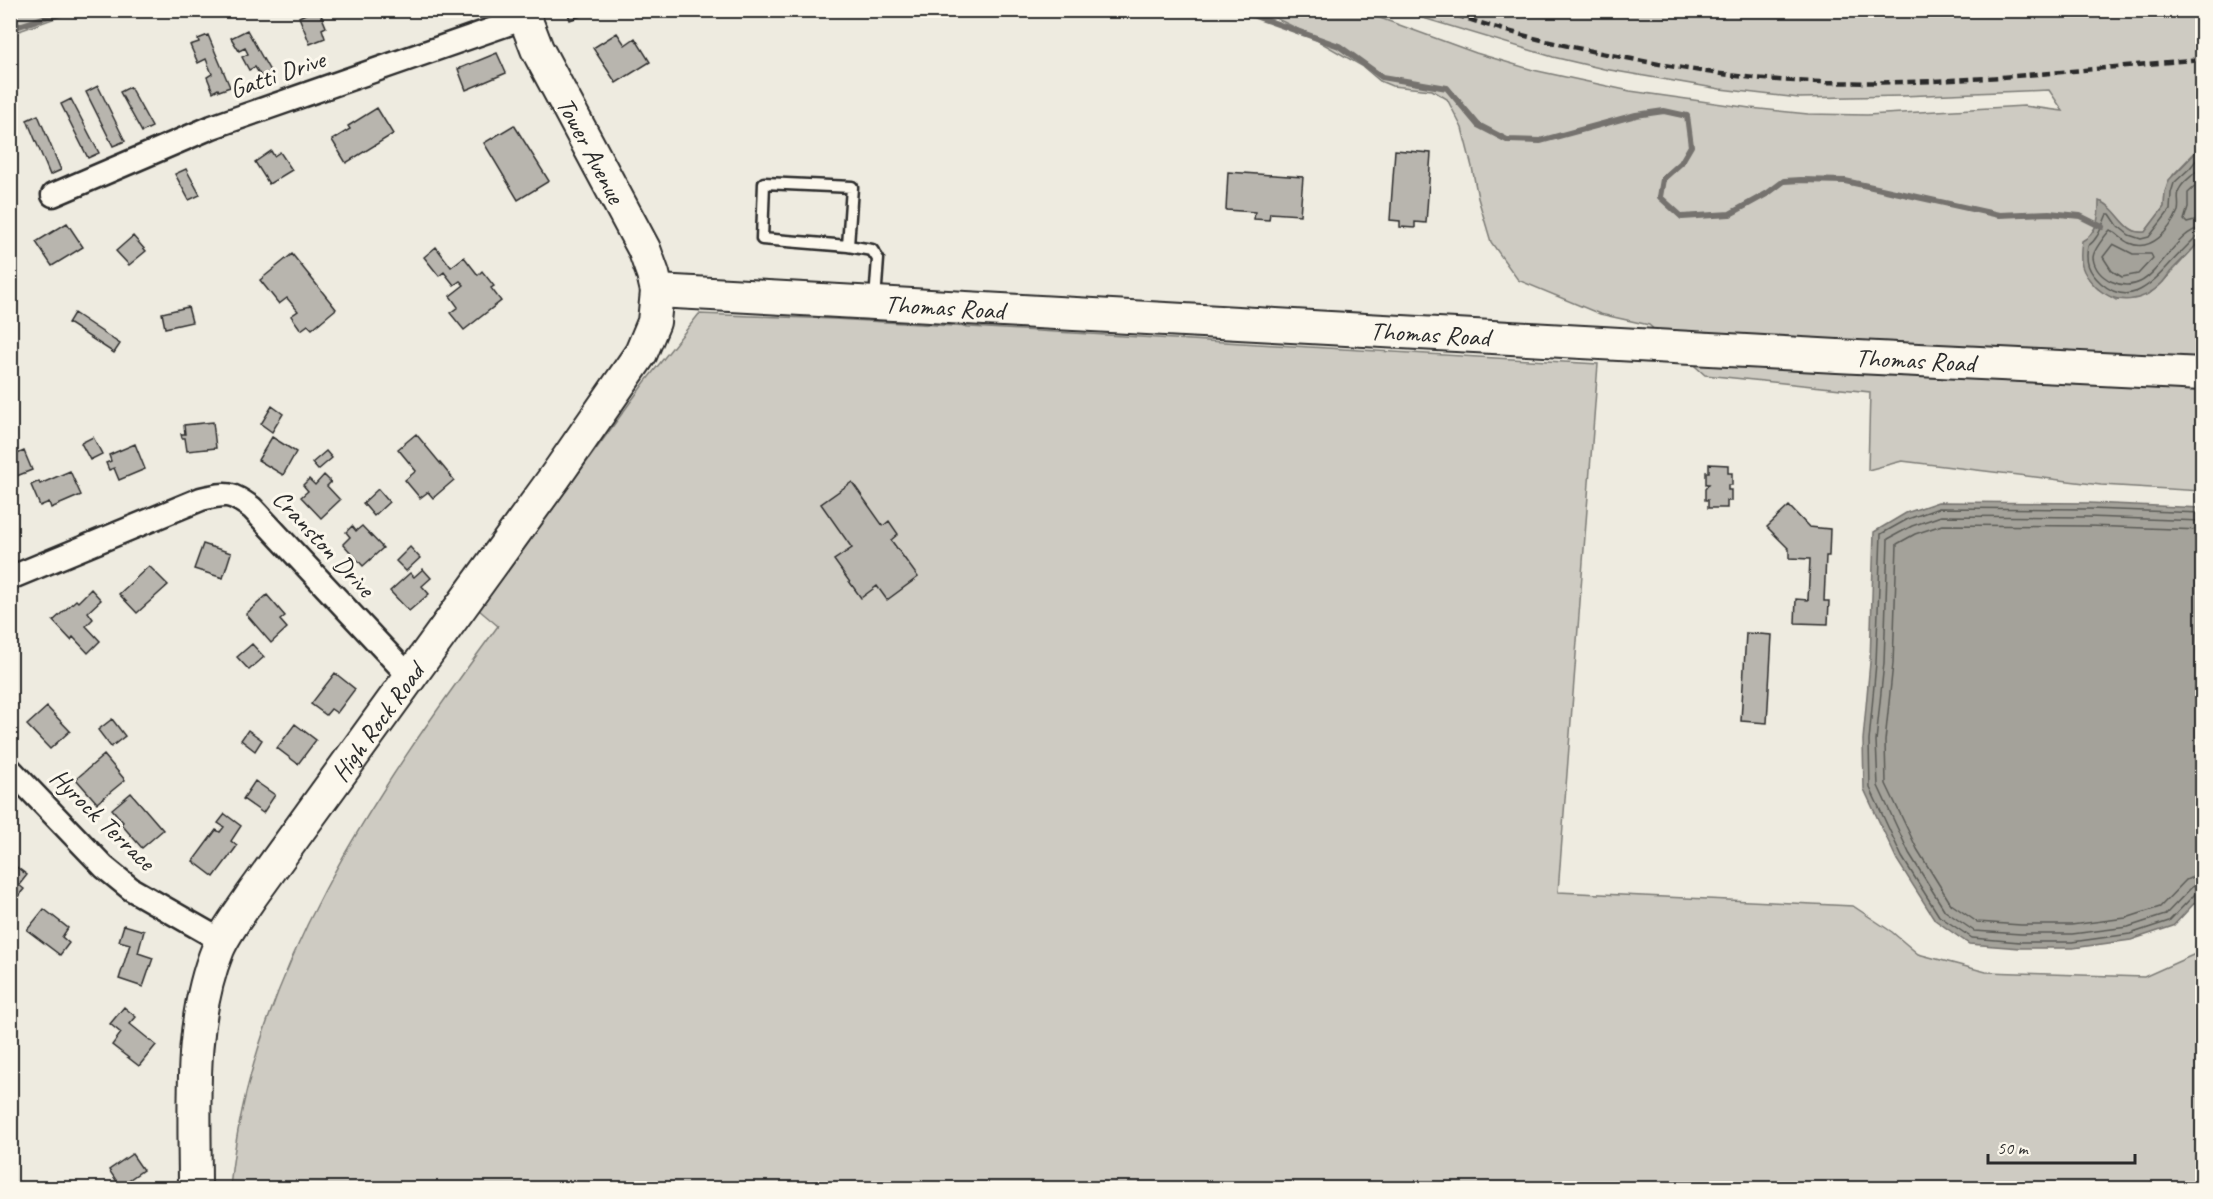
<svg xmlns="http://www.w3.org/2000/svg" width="2213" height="1199" font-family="Caveat,sans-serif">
<rect width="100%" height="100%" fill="#eeebe0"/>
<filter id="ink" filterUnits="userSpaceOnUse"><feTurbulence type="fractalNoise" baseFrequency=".0167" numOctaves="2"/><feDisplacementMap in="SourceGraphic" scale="12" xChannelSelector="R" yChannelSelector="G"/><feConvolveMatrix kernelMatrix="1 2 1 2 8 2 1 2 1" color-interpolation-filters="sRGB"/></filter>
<g filter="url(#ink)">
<path fill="#cecbc2" stroke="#7c7b76" stroke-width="1.5" d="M 11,10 L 75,10 L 75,11 L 11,34 Z
M 1261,11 L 1361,11 L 1476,53 L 1533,70 L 1630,91 L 1750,108 L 1808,114 L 1867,115 L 2024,106 L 2063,111 L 2049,90 L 1902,96 L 1799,98 L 1720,89 L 1604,69 L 1553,57 L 1400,11 L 2202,11 L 2202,145 L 2173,175 L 2165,192 L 2164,207 L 2145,232 C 2125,235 2118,209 2102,202 L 2099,222 L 2088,238 L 2089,279 L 2098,289 L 2116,300 L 2149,294 L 2161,284 L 2202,239 L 2202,491 L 2101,485 L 1902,461 L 1868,470 L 1870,392 L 1705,375 L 1649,325 L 1600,314 L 1518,280 L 1491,242 L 1478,198 L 1472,167 L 1462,128 L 1447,99 L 1432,90 L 1392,86 L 1380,81 L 1362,66 L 1294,27 Z
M 699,314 L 834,319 L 1598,364 L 1558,892 L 1853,906 L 1892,932 L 1918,954 L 1986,972 L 2144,977 L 2202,951 L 2202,1188 L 230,1188 C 250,974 374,794 498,626 L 479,610 L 645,382 Z"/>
<path fill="#a4a29a" stroke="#74726e" stroke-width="1.5" d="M 2202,146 L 2202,239 C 2193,249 2183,259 2173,269 C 2169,273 2166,279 2162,283 C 2143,303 2116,306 2096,287 C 2080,271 2079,262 2082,241 C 2098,233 2099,217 2099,201 C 2118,206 2124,236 2145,232 L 2164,207 L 2165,192 L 2169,180 Z
M 1938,502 L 2089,503 L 2202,508 L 2202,895 L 2173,926 L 2131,940 L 2073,948 L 2020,948 L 1969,944 L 1935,920 L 1897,860 L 1864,789 L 1863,740 L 1870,662 L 1874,532 L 1906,513 Z"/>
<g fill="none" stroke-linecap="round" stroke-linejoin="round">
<path stroke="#5b5b57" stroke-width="1.5" d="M 2202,153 L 2190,168 L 2174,183 L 2171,193 L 2170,210 L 2149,237 L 2141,239 L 2129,235 L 2118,226 L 2110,214 L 2107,214 C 2102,225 2099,238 2088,246 C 2085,262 2088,271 2101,283 C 2127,306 2148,288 2167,267 C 2176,257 2186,247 2196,237 L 2202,235
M 2202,164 C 2197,174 2185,179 2180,188 C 2176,195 2180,203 2178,211 C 2170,230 2151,253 2129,243 C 2122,240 2117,233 2110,230 C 2105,236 2093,250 2093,258 C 2096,279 2123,291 2140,282 C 2161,272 2179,229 2202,228
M 2202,180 L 2188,193 L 2188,207 L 2184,220 L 2187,223 L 2202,219
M 2113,244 L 2133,254 L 2151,254 L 2153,258 L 2138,274 L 2122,277 L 2112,271 L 2103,257 Z
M 2202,513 L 2089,509 L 1939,508 L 1908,519 L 1881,534 L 1876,663 L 1869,741 L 1870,788 L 1902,857 L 1939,916 L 1972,938 L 2020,942 L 2072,942 L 2130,934 L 2169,921 L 2196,893 L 2202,891
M 2202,521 L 2088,517 L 1941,516 L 1912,526 L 1888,539 L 1884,663 L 1876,741 L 1878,786 L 1909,853 L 1945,911 L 1974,931 L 2021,934 L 2072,934 L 2128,927 L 2165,915 L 2192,887 L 2202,884
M 2202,530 L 2088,526 L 1942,525 L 1915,534 L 1897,544 L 1893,664 L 1885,741 L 1886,784 L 1917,849 L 1951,904 L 1977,922 L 2021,925 L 2071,925 L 2126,918 L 2160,907 L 2186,880 L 2195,876 L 2202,875"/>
<path stroke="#74726e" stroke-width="6" d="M 1238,10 L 1339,46 L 1382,77 L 1447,88 L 1478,125 L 1507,140 L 1540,141 L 1636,115 L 1664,111 L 1687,116 L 1691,146 L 1681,163 L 1663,179 L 1660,197 L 1682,217 L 1730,214 L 1768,193 L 1784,181 L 1801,180 L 1845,181 L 1999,215 L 2049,213 L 2080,216 L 2102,227
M 10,29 L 67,10"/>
</g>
<path fill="#b8b5ae" stroke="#2b2b2b" stroke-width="1.5" d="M 314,10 L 319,10 L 326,27 L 322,29 L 325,38 L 310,44 L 299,17 Z
M 567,10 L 594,10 L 595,11 L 570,20 Z
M 247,30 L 271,73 L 262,78 L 255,67 L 249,70 L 242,57 L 248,54 L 245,48 L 239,51 L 231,38 Z
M 617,33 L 625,45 L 635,38 L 650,62 L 616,83 L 593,48 Z
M 208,35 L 230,87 L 219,91 L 218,89 L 213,92 L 207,77 L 212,74 L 206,59 L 198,63 L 190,45 L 199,42 L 198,39 Z
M 497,53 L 506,73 L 466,90 L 458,69 Z
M 98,86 L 125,141 L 113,146 L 86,92 Z
M 130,87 L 152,127 L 142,132 L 120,92 Z
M 71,99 L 99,153 L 88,158 L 61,104 Z
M 377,108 L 393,134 L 346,163 L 332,140 L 350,129 L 348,126 Z
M 38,115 L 61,170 L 50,175 L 27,120 Z
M 514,125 L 549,181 L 518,200 L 484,143 Z
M 1395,150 L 1431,153 L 1426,223 L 1415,222 L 1415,228 L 1400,227 L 1400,221 L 1390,220 Z
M 271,151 L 274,156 L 280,152 L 292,170 L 269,184 L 255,162 Z
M 186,169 L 200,195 L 189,200 L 175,174 Z
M 1228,172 L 1303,177 L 1300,215 L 1270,213 L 1269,220 L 1254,219 L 1255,212 L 1226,210 Z
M 67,223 L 83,247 L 52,266 L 36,242 Z
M 133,236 L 146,251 L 129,265 L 116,251 Z
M 436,247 L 451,267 L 464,257 L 478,275 L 482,271 L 494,286 L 491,288 L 501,301 L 464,330 L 450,313 L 458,307 L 450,296 L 464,285 L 460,281 L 454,285 L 444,272 L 439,276 L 424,257 Z
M 292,254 L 336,309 L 312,329 L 308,325 L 301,330 L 291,316 L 298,311 L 287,298 L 279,304 L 260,280 Z
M 188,307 L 192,322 L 165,328 L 162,313 Z
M 74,313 L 120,344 L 114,353 L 68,323 Z
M 272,406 L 283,414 L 272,432 L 261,424 Z
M 213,422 L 216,448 L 187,451 L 185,438 L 182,438 L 181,434 L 185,434 L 184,425 Z
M 416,434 L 454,480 L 433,498 L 428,492 L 420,498 L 405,480 L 416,471 L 398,449 Z
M 93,437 L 102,454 L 90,460 L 81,443 Z
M 272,437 L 296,452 L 283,475 L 258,460 Z
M 135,444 L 145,469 L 119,480 L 114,468 L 109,470 L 106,463 L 111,461 L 109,455 Z
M 24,451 L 32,470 L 14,477 L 10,470 L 10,457 Z
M 326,451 L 332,458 L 318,470 L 312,463 Z
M 1709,464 L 1728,465 L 1728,473 L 1732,473 L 1732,485 L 1728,485 L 1728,490 L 1731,490 L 1731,501 L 1727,501 L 1727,508 L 1708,508 L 1708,500 L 1705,500 L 1705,489 L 1709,484 L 1706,484 L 1706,472 L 1709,472 Z
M 70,471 L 81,495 L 51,508 L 49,502 L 40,506 L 31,485 L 39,481 L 40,484 Z
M 324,475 L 331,482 L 327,486 L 340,500 L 321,518 L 301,497 L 308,491 L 303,485 L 309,479 L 315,485 Z
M 852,482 L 883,526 L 889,521 L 898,534 L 891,540 L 918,577 L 887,600 L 877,586 L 861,598 L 834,560 L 852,548 L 821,504 Z
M 378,489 L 389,502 L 374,516 L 363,503 Z
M 1789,506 L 1809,527 L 1830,529 L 1829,556 L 1826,556 L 1824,601 L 1829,601 L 1828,624 L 1795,623 L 1796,599 L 1808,600 L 1810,559 L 1789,558 L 1789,549 L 1767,527 Z
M 352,526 L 356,531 L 362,526 L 383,548 L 363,566 L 343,544 L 350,537 L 346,532 Z
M 203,544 L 231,553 L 223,578 L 194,569 Z
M 410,547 L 420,558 L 406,571 L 396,561 Z
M 149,566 L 168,585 L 137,613 L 119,594 Z
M 423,569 L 431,578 L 422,586 L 429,594 L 409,611 L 390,591 L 410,573 L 414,577 Z
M 91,589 L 101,600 L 88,612 L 93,619 L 86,626 L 100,641 L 88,653 L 73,637 L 71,640 L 53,621 L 76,600 L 78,602 Z
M 267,595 L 285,616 L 280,620 L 287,628 L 271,643 L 246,614 Z
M 1746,633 L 1772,635 L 1767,723 L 1741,721 Z
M 252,644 L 264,657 L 249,670 L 237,657 Z
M 335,673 L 355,689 L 337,713 L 331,709 L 326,715 L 311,704 Z
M 47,707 L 70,731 L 50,749 L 27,725 Z
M 112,719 L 125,736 L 111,747 L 98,730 Z
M 295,724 L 316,740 L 298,764 L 277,748 Z
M 248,730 L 262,740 L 255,751 L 241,740 Z
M 104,755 L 125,780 L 97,803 L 76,779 Z
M 255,781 L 275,795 L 263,813 L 243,799 Z
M 131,793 L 163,830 L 142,848 L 121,824 L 123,822 L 112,809 Z
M 225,814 L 241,826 L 231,841 L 237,846 L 214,877 L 193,861 L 216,830 L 220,832 L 224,827 L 218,823 Z
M 10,862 L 27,875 L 19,885 L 24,889 L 14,901 L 10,898 Z
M 44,909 L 68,928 L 62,937 L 69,943 L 60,955 L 27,930 Z
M 124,925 L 144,931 L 138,953 L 153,958 L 143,987 L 119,979 L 130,944 L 119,941 Z
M 124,1007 L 136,1017 L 130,1024 L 156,1045 L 139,1066 L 112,1045 L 121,1033 L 110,1024 Z
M 132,1154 L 143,1170 L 120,1186 L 109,1170 Z"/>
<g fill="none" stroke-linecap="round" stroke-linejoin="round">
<defs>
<path id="lane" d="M 848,246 L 852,187 L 764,183 L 762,239 L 848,246 L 872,250 L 878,259 L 875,300"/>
<path id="street" d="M 53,195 L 212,127 L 525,18
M 10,578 L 201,499 C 228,493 230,492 252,508 L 410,677
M 10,769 L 104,867 L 131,889 L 222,941"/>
<g id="secondary">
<path id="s1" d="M 657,291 L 1837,356 L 2202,374"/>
<path id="s2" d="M 195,1188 C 195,1111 188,1022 218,949 C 226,930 241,912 252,895 L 555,477 L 641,353 L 654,322 L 657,291 L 653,274 L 644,249 L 537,49 L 522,10"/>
</g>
</defs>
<use href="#lane" stroke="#2b2b2b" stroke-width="15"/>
<use href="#street" stroke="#2b2b2b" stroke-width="27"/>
<use href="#secondary" stroke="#2b2b2b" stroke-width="36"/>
<use href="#lane" stroke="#fbf7ec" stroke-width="10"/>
<use href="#street" stroke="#fbf7ec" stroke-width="22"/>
<use href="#secondary" stroke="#fbf7ec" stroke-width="32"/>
<path stroke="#2b2b2b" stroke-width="4.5" stroke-dasharray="9 4.5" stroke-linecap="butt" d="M 1443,10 C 1504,33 1568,47 1632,59 C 1695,71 1757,81 1821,82 C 1949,86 2076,70 2202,59"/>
</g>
</g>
<g text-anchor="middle" stroke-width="6" stroke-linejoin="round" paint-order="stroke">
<g font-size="26" fill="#2b2b2b" stroke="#fbf7ec">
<text transform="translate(277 74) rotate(-19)" y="9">Gatti Drive</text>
<text transform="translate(591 150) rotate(62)" y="9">Tower Avenue</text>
<text dy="9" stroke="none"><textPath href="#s1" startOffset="288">Thomas Road</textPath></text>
<text dy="9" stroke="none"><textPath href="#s1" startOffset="774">Thomas Road</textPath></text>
<text dy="9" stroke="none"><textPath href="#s1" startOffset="1260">Thomas Road</textPath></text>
<text transform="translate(324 543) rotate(47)" y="9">Cranston Drive</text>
<text dy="9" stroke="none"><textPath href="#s2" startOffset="519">High Rock Road</textPath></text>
<text transform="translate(103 819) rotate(44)" y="9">Hyrock Terrace</text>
</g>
</g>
<rect width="2213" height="1199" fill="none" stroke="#fbf7ec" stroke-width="36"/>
<rect x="18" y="18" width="2177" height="1163" fill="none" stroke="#2b2b2b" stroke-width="2" filter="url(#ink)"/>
<path d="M1988 1154v9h147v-9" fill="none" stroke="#2b2b2b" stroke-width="3"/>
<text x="1997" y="1154" font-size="18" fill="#2b2b2b" stroke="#fbf7ec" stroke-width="4.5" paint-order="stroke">50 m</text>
</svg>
